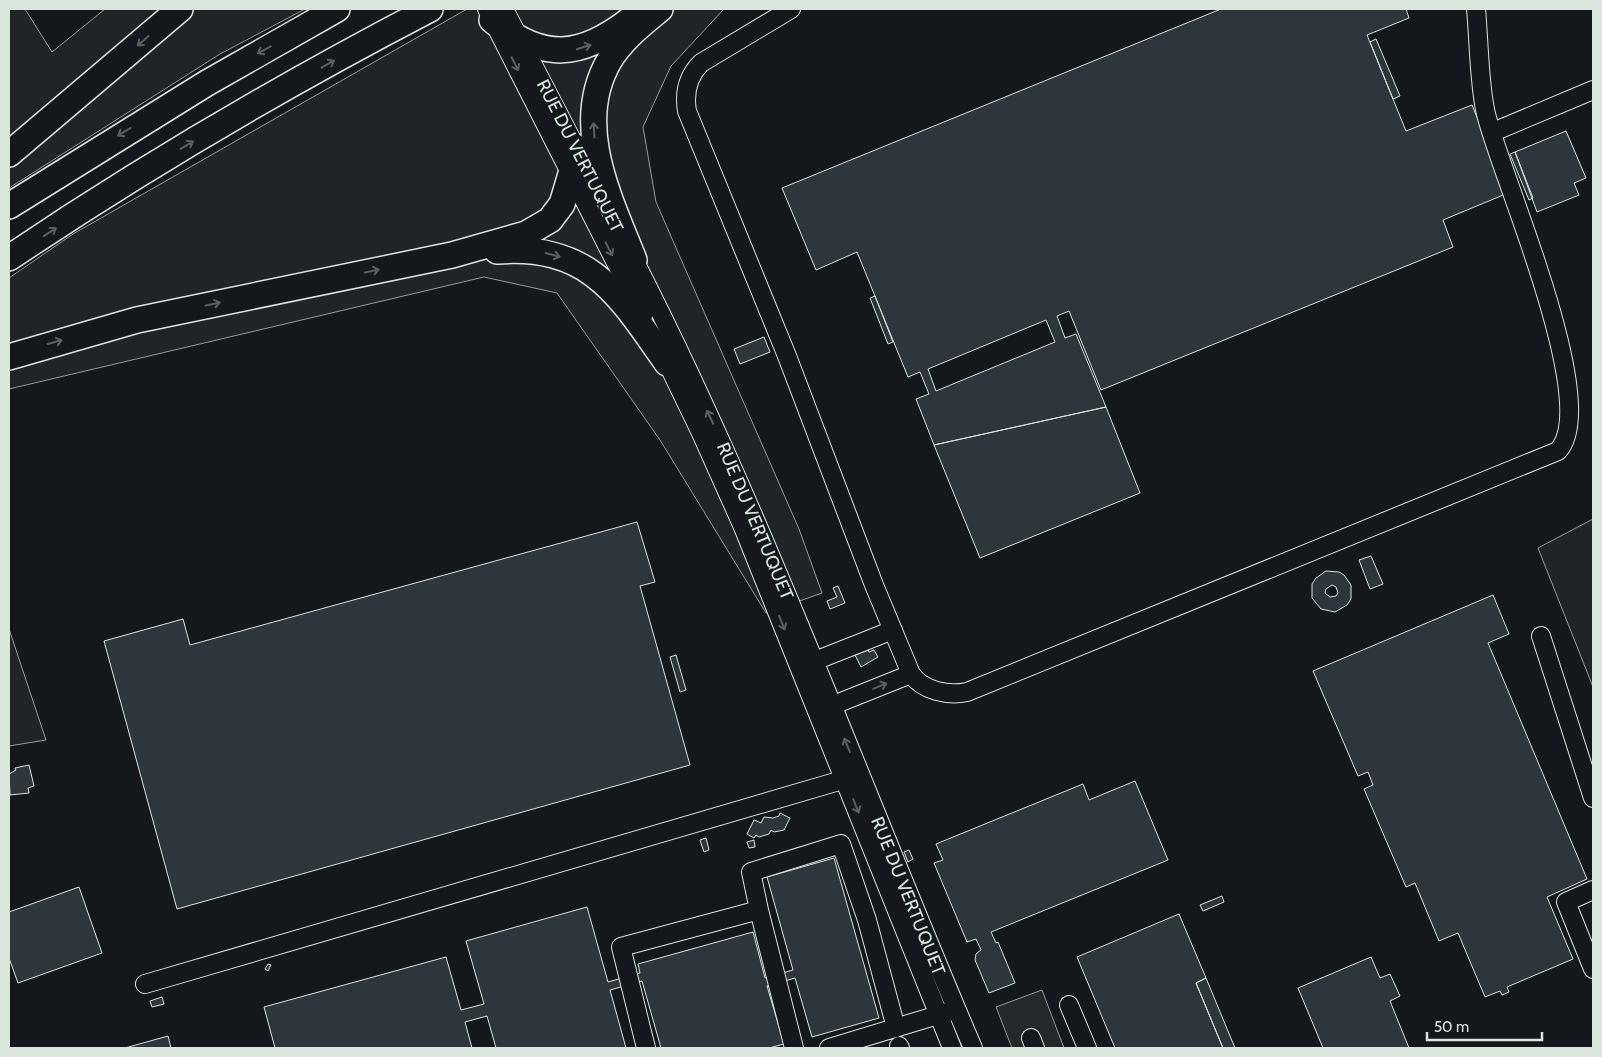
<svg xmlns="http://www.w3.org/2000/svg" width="1602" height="1057" font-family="Cabin,sans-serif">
<rect width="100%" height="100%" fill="#14181c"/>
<path fill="#202428" stroke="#939e99" d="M 9,9 L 25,9 L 52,52 L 105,9 L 305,9 L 220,54 L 9,188 Z
M 467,9 L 724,9 L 671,66 L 643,127 L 656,202 L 799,529 L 822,593 L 766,613 L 660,440 L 557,293 L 484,277 L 9,389 L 9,278 L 73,234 Z
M 1593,519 L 1593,687 L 1538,548 Z
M 9,629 L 46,740 L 9,746 Z"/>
<path fill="#24282b" stroke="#939e99" d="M 1042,990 L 1064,1048 L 1012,1048 L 996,1007 Z"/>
<path fill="#2c363c" stroke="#d8e6dc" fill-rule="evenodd" d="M 1221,9 L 1406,9 L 1409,18 L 1367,35 L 1406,131 L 1472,105 L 1508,193 L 1443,220 L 1453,247 L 1101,390 L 1069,311 L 1057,316 L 1065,338 L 1076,334 L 1106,407 L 934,445 L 916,399 L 929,394 L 920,372 L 908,377 L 857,252 L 816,270 L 782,188 ZM 1046,320 L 1055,342 L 936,391 L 928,369 Z
M 1376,39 L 1400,96 L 1393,99 L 1370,42 Z
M 1566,131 L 1586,178 L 1574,183 L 1579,195 L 1537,212 L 1515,152 Z
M 1515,152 L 1533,198 L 1529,200 L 1510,154 Z
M 875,296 L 893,342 L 888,344 L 870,298 Z
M 764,337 L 770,352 L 740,364 L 734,349 Z
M 1106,407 L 1140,493 L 980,558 L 934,445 Z
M 637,522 L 655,582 L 640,586 L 690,765 L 177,909 L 104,641 L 183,619 L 190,645 Z
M 1371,556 L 1383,584 L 1370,589 L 1359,560 Z
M 1326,571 L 1339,572 L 1344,575 L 1351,585 L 1351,599 L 1347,605 L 1335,612 L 1321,609 L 1312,598 L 1312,584 L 1316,578 ZM 1332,585 L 1336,587 L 1338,593 L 1336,596 L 1330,597 L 1325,593 L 1326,589 Z
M 838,586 L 845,603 L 830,609 L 827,601 L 837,597 L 833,588 Z
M 1493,595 L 1509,634 L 1488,643 L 1587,879 L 1547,897 L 1573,959 L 1507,987 L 1509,992 L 1502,995 L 1500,991 L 1485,997 L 1458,933 L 1439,941 L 1415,883 L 1406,887 L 1364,789 L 1373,785 L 1368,772 L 1358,776 L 1313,671 Z
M 868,650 L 869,652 L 874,650 L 878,657 L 861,667 L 855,655 Z
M 676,655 L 686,690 L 680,692 L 670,657 Z
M 29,765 L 34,786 L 28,788 L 29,793 L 10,795 L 9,774 L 16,770 L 15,768 Z
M 1135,781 L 1168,860 L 991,932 L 996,943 L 998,942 L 1015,983 L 989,993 L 975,960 L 976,954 L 981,950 L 976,939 L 967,942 L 934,863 L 943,860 L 936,844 L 1083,784 L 1089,800 Z
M 780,813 L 790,818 L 784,830 L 774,832 L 771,830 L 769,834 L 759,837 L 756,835 L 754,838 L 747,834 L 754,820 L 761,823 L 764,817 L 773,818 L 779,816 Z
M 706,838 L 709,850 L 704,852 L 700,840 Z
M 754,840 L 755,847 L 749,848 L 747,842 Z
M 909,850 L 913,859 L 908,862 L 904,852 Z
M 834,858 L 879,1018 L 812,1037 L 795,978 L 767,986 L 784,1044 L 769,1048 L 661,1048 L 642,981 L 610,990 L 626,1048 L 496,1048 L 487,1016 L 465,1022 L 472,1048 L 275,1048 L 264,1007 L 446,957 L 461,1010 L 484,1004 L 466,941 L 587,907 L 608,982 L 640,973 L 638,964 L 753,932 L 765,978 L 793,970 L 767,877 Z
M 79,887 L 102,953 L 18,983 L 9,958 L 9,912 Z
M 1222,896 L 1224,902 L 1203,911 L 1200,905 Z
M 1179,914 L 1206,978 L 1196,983 L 1223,1048 L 1115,1048 L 1077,957 Z
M 1371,957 L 1380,978 L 1390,974 L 1400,996 L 1390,1001 L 1409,1048 L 1323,1048 L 1298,988 Z
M 268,964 L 271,965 L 268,971 L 265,969 Z
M 1206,978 L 1235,1048 L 1223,1048 L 1196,983 Z
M 162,997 L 164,1004 L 152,1007 L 150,1001 Z
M 168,1036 L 171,1048 L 125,1048 Z"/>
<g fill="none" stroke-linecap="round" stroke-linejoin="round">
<defs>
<path id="minor" d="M 487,9 L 643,316
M 504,9 L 600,194
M 791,9 L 701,63 C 687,77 684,93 687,111 L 787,356 L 874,585 L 911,674 C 923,691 948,696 967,692 L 1558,451 C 1602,403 1502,179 1486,114 C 1479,85 1479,40 1476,9
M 1493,132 L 1593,90
M 629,250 C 762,508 859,782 973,1048
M 662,352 L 701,433 L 743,527 L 952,1048
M 1541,636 L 1593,798
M 802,666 L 893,630
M 821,710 L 911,674
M 1593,890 L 1566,902 L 1593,969
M 759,910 L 794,1048
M 145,984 L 856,776
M 1069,1005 L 1087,1048
M 1031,1038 L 1035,1048
M 899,1046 L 900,1048
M 646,1048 L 621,947 L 759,910 L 751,872 L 841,844 L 867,920 L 896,1028
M 829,1048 L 948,1012"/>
<path id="highway" d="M 492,20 C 543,62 581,58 631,19
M 9,154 L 180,9
M 9,206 L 207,83 L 337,9
M 497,251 C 591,244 619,295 667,363
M 9,258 C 144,167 286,84 430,9
M 634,260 C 610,199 572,125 609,61 C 621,40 642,24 660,9
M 9,357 L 137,320 L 452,255 L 526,234 L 550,220 L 562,204 L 571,174 L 575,147"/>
</defs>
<use href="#minor" stroke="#d8e6dc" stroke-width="20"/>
<use href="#highway" stroke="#d8e6dc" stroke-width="28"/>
<use href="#minor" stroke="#14181c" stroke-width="18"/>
<use href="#highway" stroke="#14181c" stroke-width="25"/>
</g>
<defs><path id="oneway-shaft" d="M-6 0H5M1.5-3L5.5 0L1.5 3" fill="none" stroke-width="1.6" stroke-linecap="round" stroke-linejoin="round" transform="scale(1.25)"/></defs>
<g stroke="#59605f">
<use href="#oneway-shaft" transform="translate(143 41) rotate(139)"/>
<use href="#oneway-shaft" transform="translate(584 47) rotate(-18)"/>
<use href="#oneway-shaft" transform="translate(264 50) rotate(151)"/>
<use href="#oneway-shaft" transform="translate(328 64) rotate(-29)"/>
<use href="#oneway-shaft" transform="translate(515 64) rotate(63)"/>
<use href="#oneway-shaft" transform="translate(594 130) rotate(-93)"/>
<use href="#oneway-shaft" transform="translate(124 132) rotate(149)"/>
<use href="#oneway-shaft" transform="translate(187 145) rotate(-31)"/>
<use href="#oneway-shaft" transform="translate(50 232) rotate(-33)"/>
<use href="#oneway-shaft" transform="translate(609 249) rotate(63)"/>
<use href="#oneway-shaft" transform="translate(553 255) rotate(15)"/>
<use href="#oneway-shaft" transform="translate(372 271) rotate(-12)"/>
<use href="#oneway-shaft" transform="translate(213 304) rotate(-12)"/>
<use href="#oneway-shaft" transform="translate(55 342) rotate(-16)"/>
<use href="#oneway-shaft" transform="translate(710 417) rotate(-115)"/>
<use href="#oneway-shaft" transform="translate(782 623) rotate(68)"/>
<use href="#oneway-shaft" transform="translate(880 686) rotate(-22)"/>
<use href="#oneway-shaft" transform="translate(847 745) rotate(-112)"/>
<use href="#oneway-shaft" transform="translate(856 806) rotate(68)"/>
</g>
<g text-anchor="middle" stroke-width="4" stroke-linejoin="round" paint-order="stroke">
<g font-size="18" fill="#d8e6dc" stroke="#14181c">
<text transform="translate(580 156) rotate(63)" y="6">RUE DU VERTUQUET</text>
<text transform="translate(755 521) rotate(67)" y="6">RUE DU VERTUQUET</text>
<text transform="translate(908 896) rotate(68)" y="6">RUE DU VERTUQUET</text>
</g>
</g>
<rect width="1602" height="1057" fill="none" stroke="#d8e6dc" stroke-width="20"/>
<path d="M1427 1032v8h115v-8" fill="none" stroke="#d8e6dc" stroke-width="2.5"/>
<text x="1434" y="1032" font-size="15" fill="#d8e6dc" stroke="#14181c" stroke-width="4" paint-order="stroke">50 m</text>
</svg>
